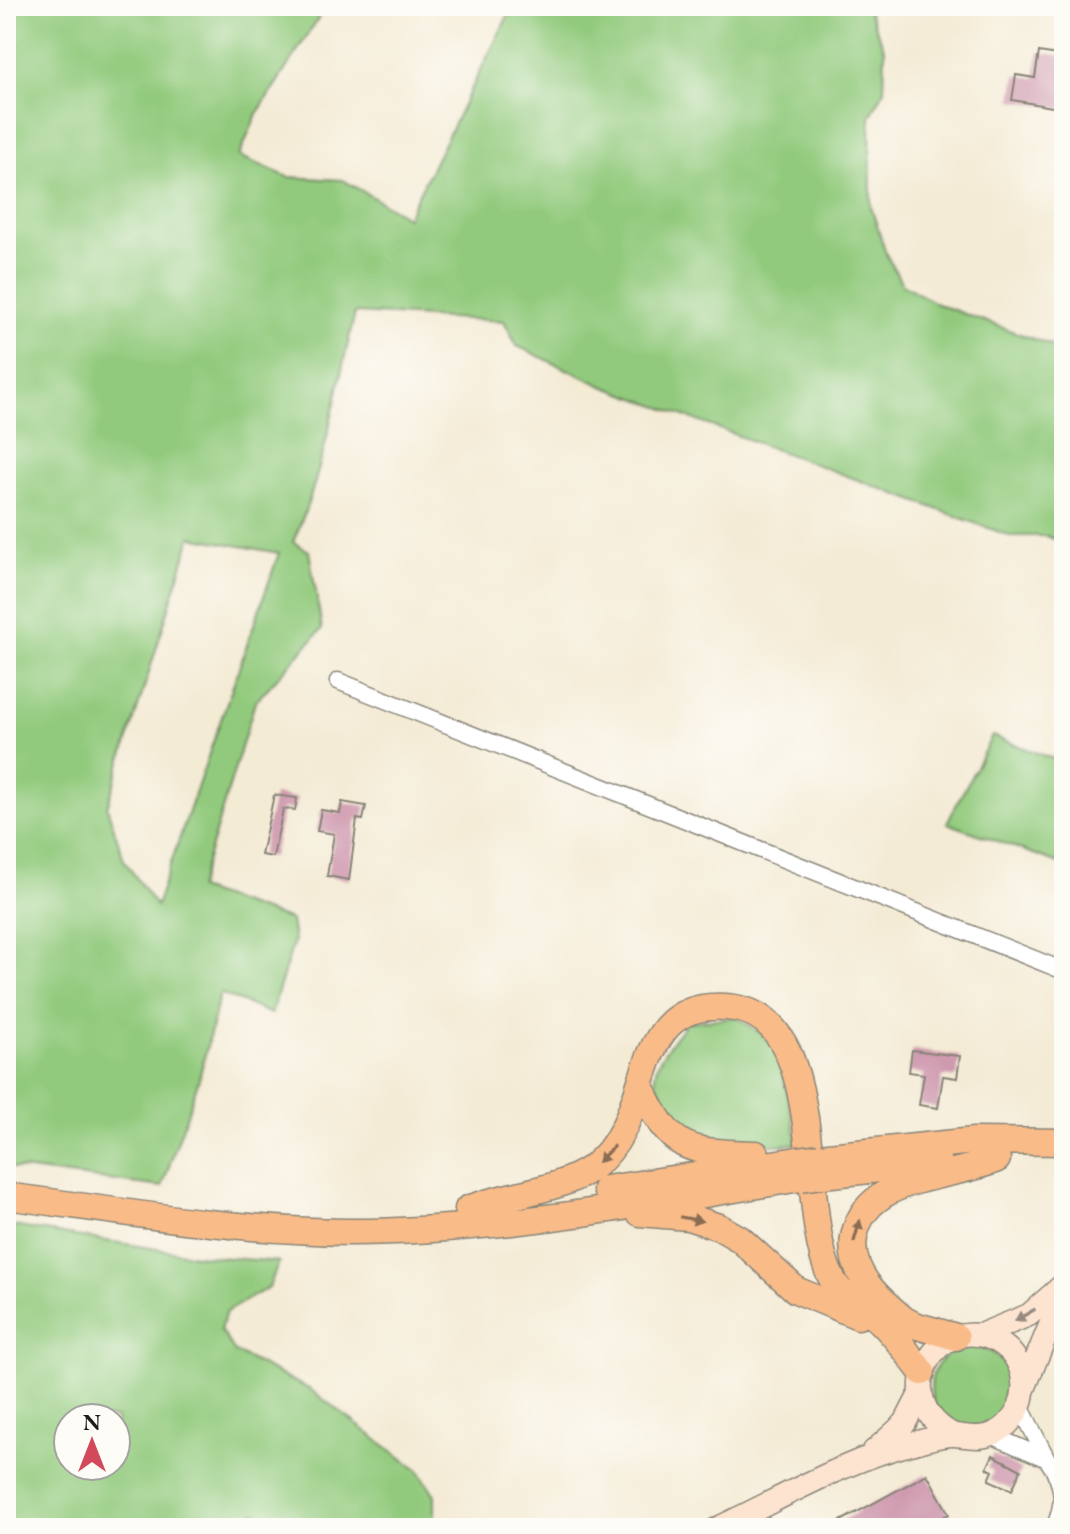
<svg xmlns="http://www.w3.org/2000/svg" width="1070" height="1534" font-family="'EB Garamond',serif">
<rect width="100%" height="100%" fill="#fdfcf7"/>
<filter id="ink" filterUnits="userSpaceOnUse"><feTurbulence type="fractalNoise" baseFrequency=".0125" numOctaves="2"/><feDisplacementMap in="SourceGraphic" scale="16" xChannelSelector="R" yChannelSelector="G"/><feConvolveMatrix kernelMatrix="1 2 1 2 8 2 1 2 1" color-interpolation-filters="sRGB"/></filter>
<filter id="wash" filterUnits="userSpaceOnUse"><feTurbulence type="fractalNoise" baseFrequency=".006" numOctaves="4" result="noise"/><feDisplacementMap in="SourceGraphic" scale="32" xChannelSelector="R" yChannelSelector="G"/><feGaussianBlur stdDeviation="1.8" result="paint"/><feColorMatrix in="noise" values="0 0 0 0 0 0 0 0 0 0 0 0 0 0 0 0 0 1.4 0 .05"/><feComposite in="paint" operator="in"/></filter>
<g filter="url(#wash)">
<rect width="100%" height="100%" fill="#f4ebd5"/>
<path fill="#92ca7d" stroke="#57734c" stroke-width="2" fill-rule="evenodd" d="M 6,6 L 326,6 L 257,114 L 239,156 L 288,177 L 343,180 L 407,217 L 513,6 L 866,6 L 885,50 L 884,90 L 870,117 L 871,207 L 886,254 L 902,284 L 937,304 L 1064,350 L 1064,544 L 1047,536 L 1010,536 L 603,386 L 517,346 L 504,321 L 355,313 C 336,390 325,469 293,542 L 309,551 L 322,629 L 255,702 L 198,889 L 291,920 L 294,941 L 271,1014 L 220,993 L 199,1079 L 162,1187 L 6,1167 ZM 191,537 L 279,553 L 156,906 L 124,860 L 107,807 Z
M 992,736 L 1064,763 L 1064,865 L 947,823 Z
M 738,1017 L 777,1046 L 798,1144 L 729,1147 L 678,1132 C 646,1074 646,1074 687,1022 Z
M 6,1225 L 195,1255 L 279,1262 L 269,1287 L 226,1312 L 220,1330 L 235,1352 L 311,1390 L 419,1471 L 435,1495 L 435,1528 L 281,1528 L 255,1512 L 247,1528 L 6,1528 ZM 116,1418 L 116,1466 L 68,1466 L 68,1418 Z
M931 1387a40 40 0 1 1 80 0a40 40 0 1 1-80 0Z"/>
<g id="blocks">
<path fill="#cf9aaf" d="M 1039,52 L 1064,56 L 1064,109 L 1012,100 L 1016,75 L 1035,78 Z
M 274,795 L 297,798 L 295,810 L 283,809 L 273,857 L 261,855 Z
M 342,802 L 366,806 L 363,820 L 357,819 L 349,880 L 327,876 L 334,834 L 317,831 L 321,810 L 340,813 Z
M 912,1050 L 960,1056 L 957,1078 L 943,1076 L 938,1108 L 919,1105 L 924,1074 L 909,1072 Z
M 993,1455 L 1021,1470 L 1012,1490 L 989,1480 L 993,1471 L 987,1468 Z
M 927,1474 L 949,1514 L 923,1528 L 828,1528 Z"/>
</g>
</g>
<g filter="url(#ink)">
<use href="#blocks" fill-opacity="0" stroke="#888478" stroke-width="2"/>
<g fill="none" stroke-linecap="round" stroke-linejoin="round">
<defs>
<path id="street" d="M 338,681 L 1064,971
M 991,1435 L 1047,1459 L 1020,1406
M 1047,1459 C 1064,1483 1066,1502 1054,1528"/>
<path id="secondary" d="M 980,1335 L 1029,1315 L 1064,1284
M 1024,1389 L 1051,1323 L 1064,1303
M 874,1451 L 905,1423 L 920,1394
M 718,1528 C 782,1498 845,1460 914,1443 C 926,1440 943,1434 955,1435 C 973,1437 986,1440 1002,1429 C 1032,1407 1030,1360 998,1342 C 936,1308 885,1400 954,1435"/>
<path id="primary" d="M 641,1086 C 670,1152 688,1152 756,1154
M 819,1157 L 974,1141 L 1064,1142
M 822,1175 L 938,1163
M 606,1189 L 798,1160
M 6,1196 C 119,1211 235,1231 349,1232 C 500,1232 653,1202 801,1178
M 468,1209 C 507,1193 559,1192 593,1167 C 660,1117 623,993 735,1008 C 830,1022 797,1213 831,1277 C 841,1298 863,1306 880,1321 C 897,1337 908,1354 922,1372
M 640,1213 L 688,1217 L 719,1227 L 740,1239 L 796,1290 L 858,1316
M 888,1311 L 914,1325 L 956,1337
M 902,1318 C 878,1298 848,1272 854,1237 C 866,1173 951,1180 997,1159"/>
</defs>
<use href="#street" stroke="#888478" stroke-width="19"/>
<use href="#secondary" stroke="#888478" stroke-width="25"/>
<use href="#primary" stroke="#888478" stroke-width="29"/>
<use href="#street" stroke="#fff" stroke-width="16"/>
<use href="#secondary" stroke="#fde4d0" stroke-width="22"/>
<use href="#primary" stroke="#f9bc89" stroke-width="26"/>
<defs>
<path id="primary-bridge" d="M 798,1160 L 819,1157
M 801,1178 L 822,1175"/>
</defs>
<use href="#primary-bridge" stroke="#888478" stroke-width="29" stroke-linecap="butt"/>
<use href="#primary-bridge" stroke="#f9bc89" stroke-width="26"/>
</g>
<defs><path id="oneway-solid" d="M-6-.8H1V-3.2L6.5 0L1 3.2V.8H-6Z" transform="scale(2)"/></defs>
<g fill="#8a6c52">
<use href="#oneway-solid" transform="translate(606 1154) rotate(134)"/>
<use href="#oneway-solid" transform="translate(691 1219) rotate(11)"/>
<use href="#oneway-solid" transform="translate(857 1231) rotate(-74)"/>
</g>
<use fill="#988a7f" href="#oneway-solid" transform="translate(1025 1315) rotate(150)"/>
</g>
<rect width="1070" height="1534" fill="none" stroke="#fdfcf7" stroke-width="32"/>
<g transform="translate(92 1442)"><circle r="38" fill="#fdfcf7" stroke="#a3a29f" stroke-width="2"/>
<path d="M0-6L14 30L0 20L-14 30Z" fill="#d1495b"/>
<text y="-12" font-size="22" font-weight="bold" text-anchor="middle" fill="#1c1c1c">N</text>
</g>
</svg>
